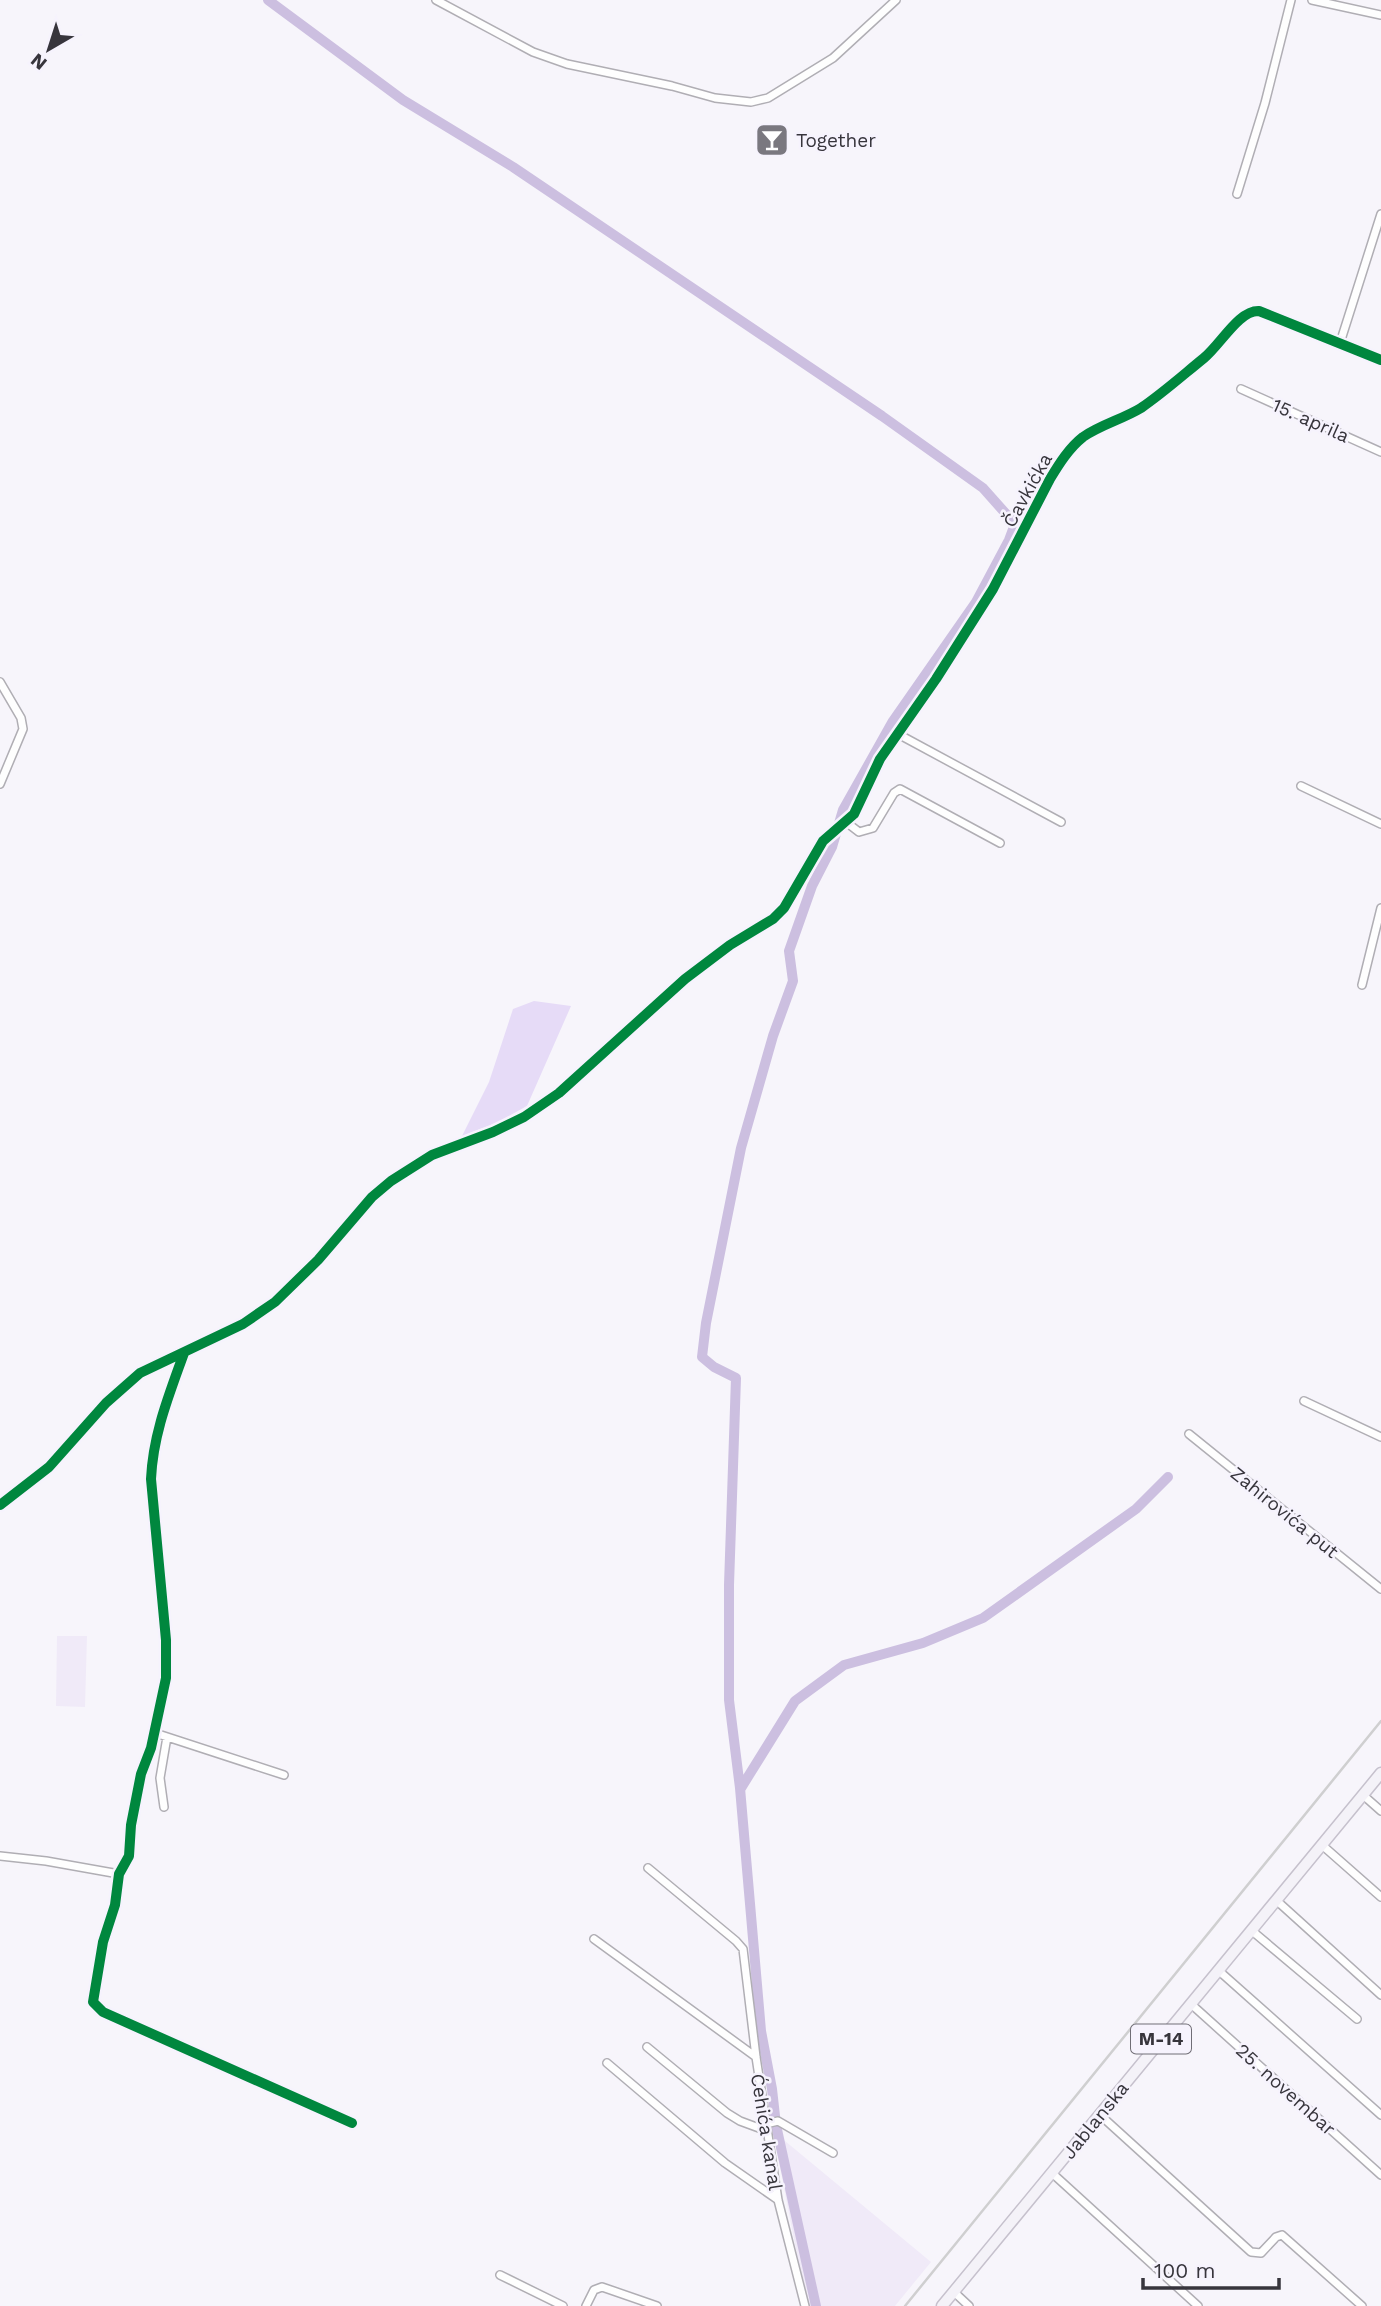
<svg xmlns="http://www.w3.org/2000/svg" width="1381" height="2306" font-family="'Work Sans',sans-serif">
<rect width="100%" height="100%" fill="#f7f5fb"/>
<path fill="#f0eaf8" d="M 57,1636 L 87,1636 L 85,1707 L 56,1706 Z
M 773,2131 L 931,2262 L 895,2306 L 807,2306 Z"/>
<path fill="#e6dbf7" d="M 534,1001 L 571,1006 L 527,1106 L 496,1123 L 462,1136 L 489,1082 L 513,1009 Z"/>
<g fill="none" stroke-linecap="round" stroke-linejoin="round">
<path stroke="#ccbfe0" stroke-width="10" d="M 268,0 L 403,100 L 513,167 L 882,416 L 983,488 L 1015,524 L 1009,540 L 976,602 L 893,721 L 843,810 L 832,847 L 812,886 L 789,951 L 793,981 L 773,1036 L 741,1148 L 706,1323 L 702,1357 L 714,1367 L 736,1378 L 729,1585 L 729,1700 L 740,1788 L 761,2031 L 772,2089 L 776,2125 L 816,2306
M 741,1788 L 795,1701 L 844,1665 L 923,1643 L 983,1618 L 1136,1509 L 1168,1477"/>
<defs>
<path id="street" d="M 436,0 L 533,52 L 567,64 L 672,86 L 715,98 L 751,102 L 768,98 L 833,58 L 896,0
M 1312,0 L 1381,15
M 1237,194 L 1265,103 L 1291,0
M 1340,343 L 1381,214
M 1241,389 L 1381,452
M 0,682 L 21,718 L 23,729 L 0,784
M 898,734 L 1061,822
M 1301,786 L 1381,824
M 846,822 L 859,832 L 873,828 L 894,793 L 900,789 L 1000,843
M 1362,985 L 1381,908
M 184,1353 C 169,1395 153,1434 151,1479 L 166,1640 L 166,1678 L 151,1748 L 141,1774 L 131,1825 L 129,1856 L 119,1874 L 115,1905 L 103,1942 L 93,2002 L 103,2012 L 352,2123
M 1304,1401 L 1381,1437
M 1189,1434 L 1381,1589
M 155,1733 L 284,1775
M 1363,1795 L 1381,1811
M 164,1807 L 160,1778 L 167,1737
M 1322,1845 L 1381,1897
M 0,1856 L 46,1861 L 119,1874
M 648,1868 L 736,1941 L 743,1949 L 756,2057 L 778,2200 L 805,2306
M 1276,1900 L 1381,1995
M 1251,1930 L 1357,2019
M 594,1939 L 756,2057
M 1218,1970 L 1381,2115
M 1191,2004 L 1381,2175
M 647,2047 L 727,2113 L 740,2121 L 767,2131
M 607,2063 L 725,2163 L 778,2200
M 1099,2114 L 1251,2252 L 1261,2253 L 1276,2237 L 1282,2235 L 1362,2306
M 766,2124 L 778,2121 L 833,2153
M 1052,2173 L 1198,2306
M 500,2275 L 563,2306
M 954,2292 L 969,2306
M 586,2306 L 594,2290 L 602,2287 L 657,2306"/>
<path id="secondary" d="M 0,1505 L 49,1467 L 106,1403 L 140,1373 L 243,1324 L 275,1302 L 318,1260 L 372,1197 L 391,1181 L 432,1155 L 493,1132 L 524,1117 L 559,1093 L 685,979 L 730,945 L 773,919 L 784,908 L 823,841 L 854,814 L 880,759 L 936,679 L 993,589 L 1050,479 C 1059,464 1069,448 1083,437 C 1100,425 1123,419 1141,408 C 1163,393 1183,375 1204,358 C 1221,344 1239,310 1259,311 L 1381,360"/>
<path id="primary" d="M 942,2306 L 1381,1773"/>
</defs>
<use href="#street" stroke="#b0aeb4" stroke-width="10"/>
<use href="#secondary" stroke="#b0aeb4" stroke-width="12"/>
<use href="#primary" stroke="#c6c1cd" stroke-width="13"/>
<use href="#street" stroke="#fefefe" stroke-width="7"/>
<use href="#secondary" stroke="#faf8fb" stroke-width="10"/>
<use href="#primary" stroke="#f4f2f8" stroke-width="10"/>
<path stroke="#cfcfd0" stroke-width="2.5" d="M 905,2306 L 1381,1721"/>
<defs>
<path id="cycleway" d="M 184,1353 C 169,1395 153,1434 151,1479 L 166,1640 L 166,1678 L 151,1748 L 141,1774 L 131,1825 L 129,1856 L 119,1874 L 115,1905 L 103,1942 L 93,2002 L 103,2012 L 352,2123
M 0,1505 L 49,1467 L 106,1403 L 140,1373 L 243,1324 L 275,1302 L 318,1260 L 372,1197 L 391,1181 L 432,1155 L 493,1132 L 524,1117 L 559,1093 L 685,979 L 730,945 L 773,919 L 784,908 L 823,841 L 854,814 L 880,759 L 936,679 L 993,589 L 1050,479 C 1059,464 1069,448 1083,437 C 1100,425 1123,419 1141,408 C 1163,393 1183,375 1204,358 C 1221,344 1239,310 1259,311 L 1381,360"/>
</defs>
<use href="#cycleway" stroke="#f6f3fd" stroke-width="15"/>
<use href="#cycleway" stroke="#00873e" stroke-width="10"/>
</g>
<defs>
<symbol id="bar-square" viewBox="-11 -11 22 22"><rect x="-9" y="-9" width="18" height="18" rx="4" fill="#7a787f" stroke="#f6f3fd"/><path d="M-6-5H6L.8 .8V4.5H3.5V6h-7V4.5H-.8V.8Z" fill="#fff"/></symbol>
</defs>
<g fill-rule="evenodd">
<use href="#bar-square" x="753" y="121" width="38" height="38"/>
</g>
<g text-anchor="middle" stroke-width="5" stroke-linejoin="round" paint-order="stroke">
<rect fill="#f6f3fd" stroke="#706e76" stroke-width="2" x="1131" y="2024.5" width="60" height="29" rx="5"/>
<g font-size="18" font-weight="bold" fill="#37353c">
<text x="1161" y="2045">M-14</text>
</g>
<g font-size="19" fill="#37353c" stroke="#f6f3fd" text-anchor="start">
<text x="796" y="147">Together</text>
</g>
<g font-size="19" fill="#37353c" stroke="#f6f3fd">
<text transform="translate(1311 420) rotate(24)" y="7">15. aprila</text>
<text transform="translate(1027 490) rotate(-61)" y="7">Čavkićka</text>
<text transform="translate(1285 1512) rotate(39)" y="7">Zahirovića put</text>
<text transform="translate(1286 2089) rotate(42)" y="7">25. novembar</text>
<text transform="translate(1095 2120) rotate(-51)" y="7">Jablanska</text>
<text transform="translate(767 2132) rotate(81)" y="7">Ćehića kanal</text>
</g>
</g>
<g transform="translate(49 49) rotate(219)" stroke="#f6f3fd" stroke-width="5" paint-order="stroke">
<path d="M0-5L12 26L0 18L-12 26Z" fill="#37353c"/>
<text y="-10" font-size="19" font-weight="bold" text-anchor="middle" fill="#37353c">N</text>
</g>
<path d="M1143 2278v10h136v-10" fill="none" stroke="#37353c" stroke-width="3.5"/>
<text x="1154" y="2278" font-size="21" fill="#37353c" stroke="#f6f3fd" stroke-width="5" paint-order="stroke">100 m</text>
</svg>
